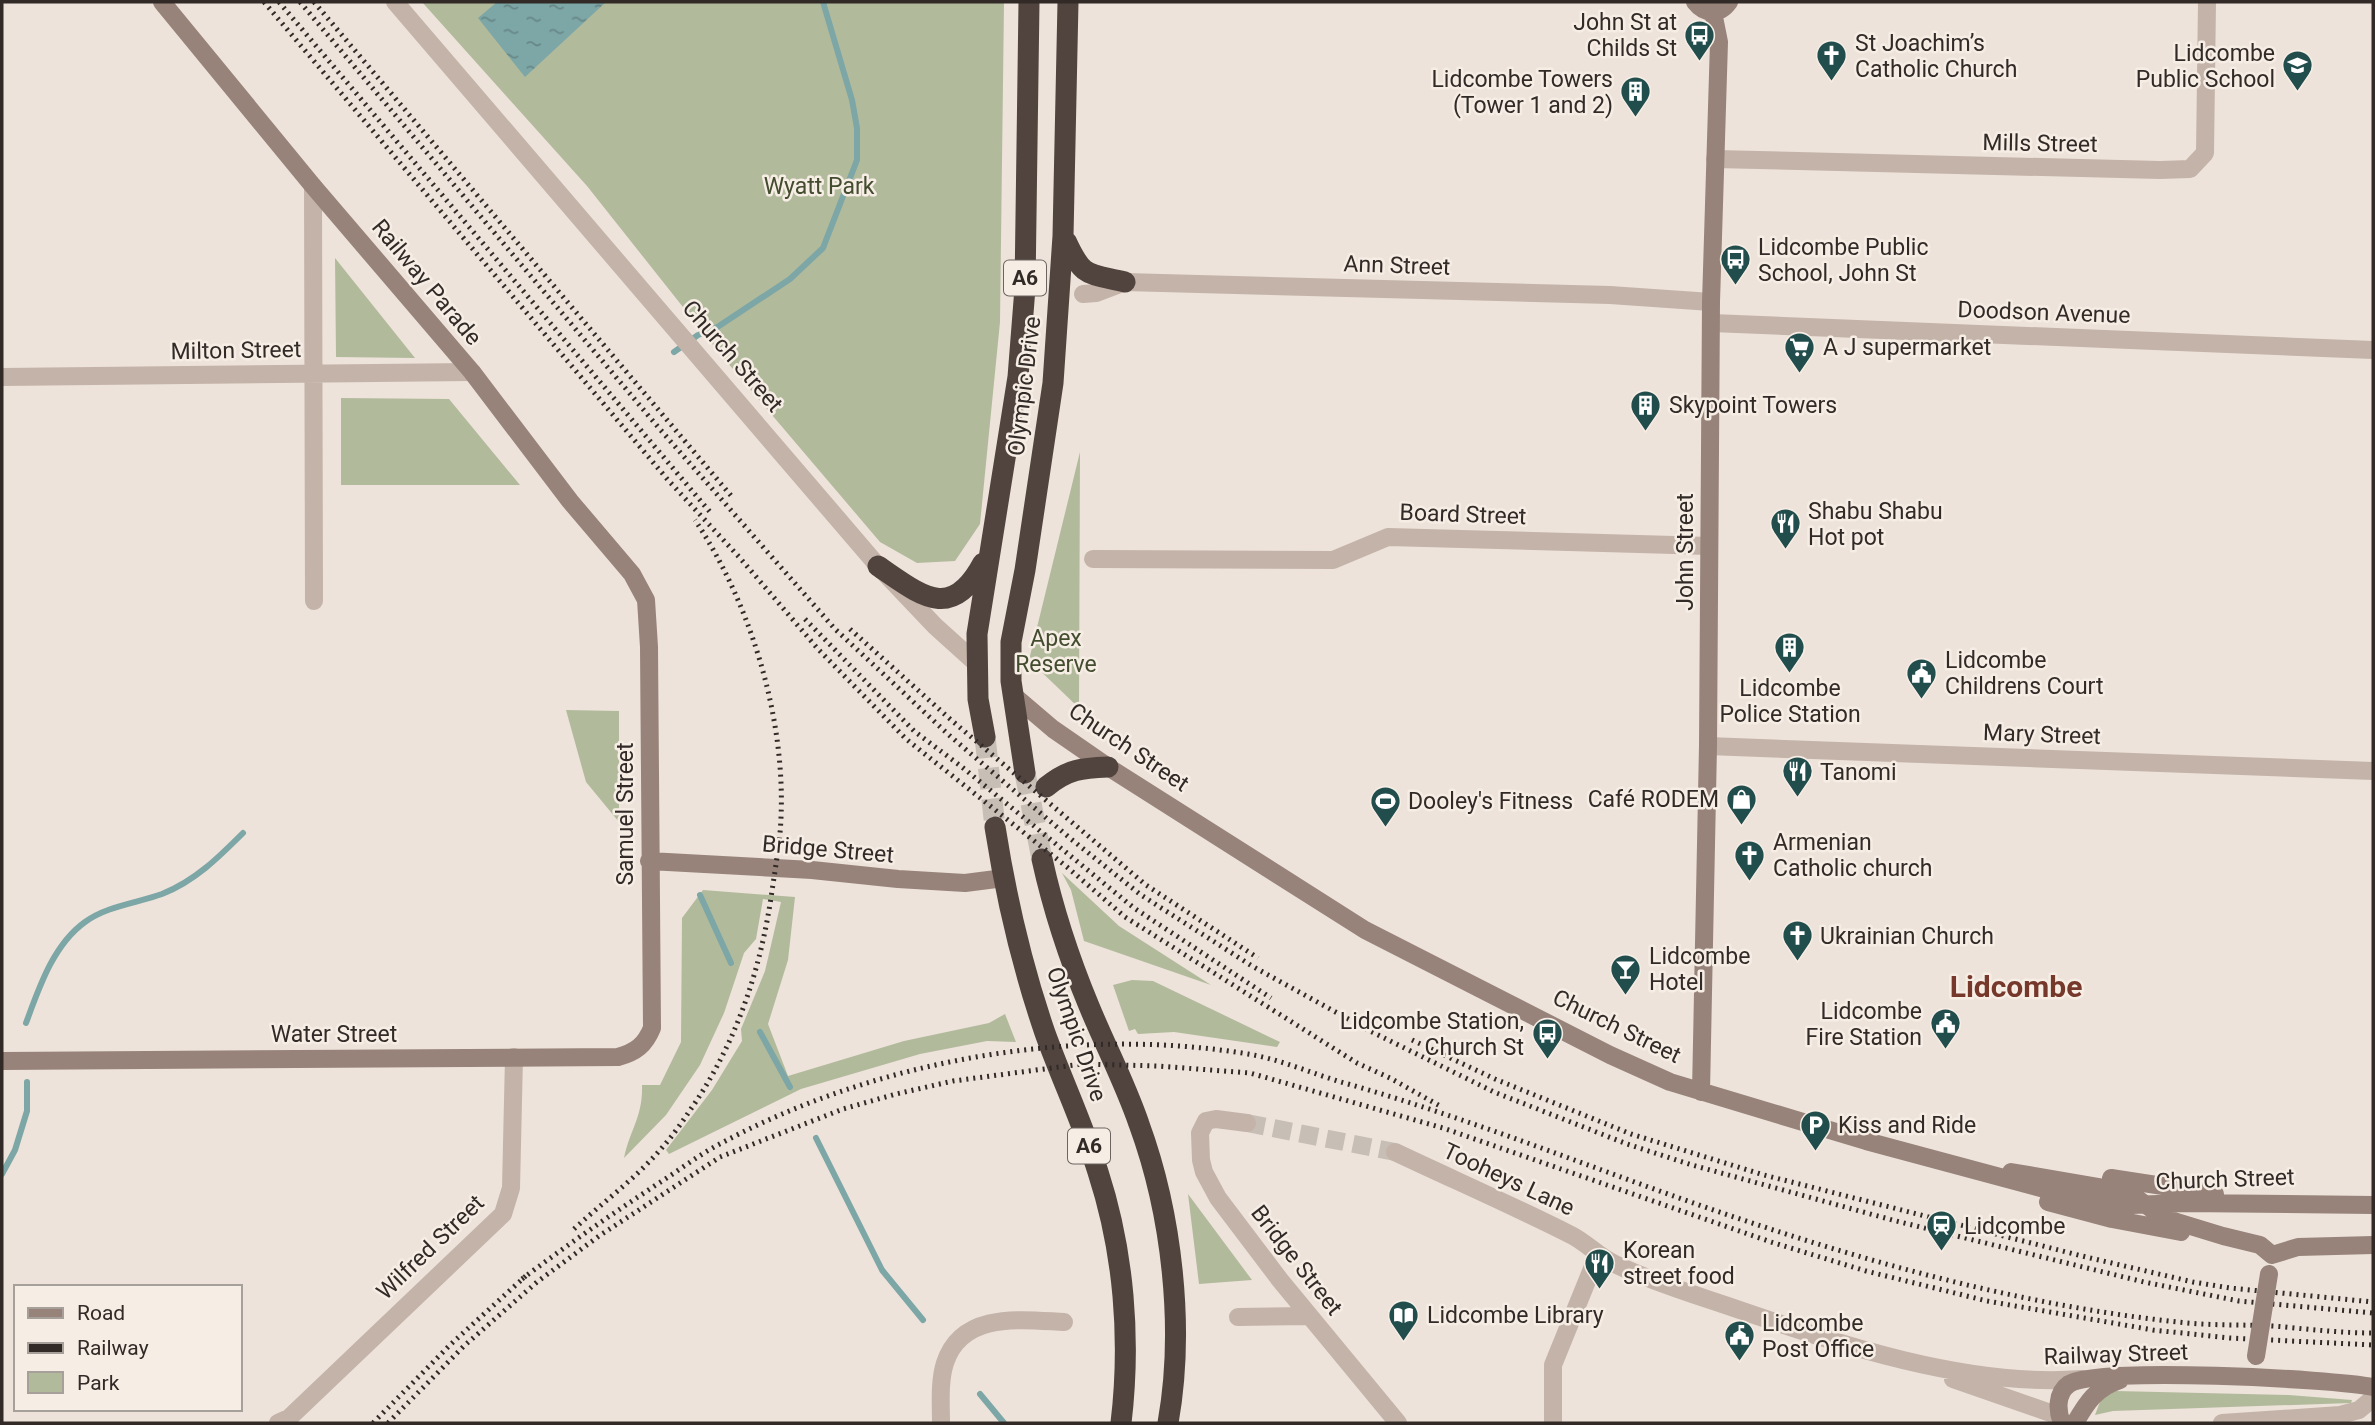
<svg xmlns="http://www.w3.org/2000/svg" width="2375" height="1425" font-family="Roboto,sans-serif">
<defs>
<pattern id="water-ripples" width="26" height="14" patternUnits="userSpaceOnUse" patternTransform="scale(1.75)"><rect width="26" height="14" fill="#7da6a6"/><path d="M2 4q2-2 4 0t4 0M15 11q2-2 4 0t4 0" fill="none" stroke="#678787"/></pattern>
</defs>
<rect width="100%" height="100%" fill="#ede3da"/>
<path fill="#b2ba9c" d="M 422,2 L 1004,2 L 1000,322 L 980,524 L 955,561 L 917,563 L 880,542 L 721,355 L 587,186 Z
M 335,258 L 415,358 L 336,357 Z
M 341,398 L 449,399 L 520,485 L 341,485 Z
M 1080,452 L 1079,708 L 1029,660 Z
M 566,710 L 619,711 L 619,822 L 586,782 Z
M 1062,873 L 1119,926 L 1211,985 L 1084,941 L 1071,890 Z
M 703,890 L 795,897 L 788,960 L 768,1024 L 788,1076 L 904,1041 L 989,1023 L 1005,1014 L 1016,1042 L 987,1041 L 920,1054 L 801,1089 L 669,1154 L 666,1150 L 712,1090 L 742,1041 L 741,1029 L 765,971 L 781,902 L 763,899 L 756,939 L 744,953 L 724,1013 L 700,1065 L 666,1115 L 624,1158 C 630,1129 643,1117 642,1085 L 660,1085 L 681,1042 L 682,918 Z
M 1132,980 L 1153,981 L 1280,1042 L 1277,1047 L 1174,1032 L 1138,1034 L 1135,1029 L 1129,1031 L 1113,985 Z
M 1188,1194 L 1252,1280 L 1199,1284 Z
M 2116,1391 L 2289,1395 L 2352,1400 L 2351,1403 L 2113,1411 L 2095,1415 L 2101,1399 Z"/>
<path fill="url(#water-ripples)" d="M 497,2 L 606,2 L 525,77 L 478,18 Z"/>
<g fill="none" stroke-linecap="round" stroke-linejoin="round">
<path stroke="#7da6a6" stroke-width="6" d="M 674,352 L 698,335 L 713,330 L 790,279 L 823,248 L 857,160 L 857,128 L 852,100 L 823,2
M 700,895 L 731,963
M 26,1023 C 39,988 53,945 85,922 C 107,906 137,903 162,894 C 195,881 219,857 243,833
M 760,1032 L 790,1087
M 816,1138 L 882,1270 L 923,1320
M 2,1174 L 15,1150 L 27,1111 L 27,1082
M 980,1394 L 1004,1423"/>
<path stroke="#c7beb6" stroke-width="18" stroke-dasharray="18 9" stroke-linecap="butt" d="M 1247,1123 L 1395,1152"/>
<path stroke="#c7beb6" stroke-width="21" stroke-dasharray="21 10" stroke-linecap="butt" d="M 985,737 L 995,827
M 1025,773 L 1042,859"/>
<path stroke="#c4b3a8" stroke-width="18" d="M 395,2 L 878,566 L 935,626 L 976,663
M 1715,159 L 2160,170 L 2190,169 L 2205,153 L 2207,2
M 313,186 L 314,601
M 1083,294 L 1096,293 L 1125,282 L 1610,295 L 1711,302
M 1712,323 L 2373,350
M 2,377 L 472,372
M 1093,559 L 1333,560 L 1388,537 L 1709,546
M 1708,746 L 2373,771
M 1247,1123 L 1216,1119 L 1206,1121 L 1200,1133 L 1201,1160 L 1204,1172 L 1218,1198 L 1280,1280 L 1398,1423
M 1395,1152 C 1454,1180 1514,1206 1573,1236 C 1588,1244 1600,1258 1617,1265 C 1653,1282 1693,1294 1731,1307 C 1838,1344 1968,1388 2082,1379
M 1238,1317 L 1309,1316
M 1953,1379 L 2059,1416
M 278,1423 L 289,1418 L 503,1214 L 511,1188 L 514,1057
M 941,1423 C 941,1404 939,1382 945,1363 C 962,1311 1022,1320 1064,1322
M 1553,1423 L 1553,1365 L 1598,1254
M 2222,1423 L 2340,1415 L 2359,1410 L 2373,1398"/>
<path stroke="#97837a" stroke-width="18" d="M 1695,2 C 1705,15 1720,15 1729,2
M 1012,694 L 1053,729 L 1108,767 L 1365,930 L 1610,1055 L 1670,1082 L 1866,1141 L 2067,1195 L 2132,1205 L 2183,1203 L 2373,1205
M 649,861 L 812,870 L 898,879 L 965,883 L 1004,878
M 2,1061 L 618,1057 C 636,1052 645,1045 652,1028 L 649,647 L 646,600 L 632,574 L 570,501 L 472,372 L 313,186 L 162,2
M 1701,1092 L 1708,746 L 1711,302 L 1719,42 L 1713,12
M 2011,1172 L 2128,1192 L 2164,1218 L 2223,1236 L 2260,1245 L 2272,1255
M 2111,1178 L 2215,1194
M 2048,1202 L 2112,1219 L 2181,1232
M 2272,1255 L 2298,1247 L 2373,1245
M 2062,1423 C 2057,1411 2056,1393 2069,1384 C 2096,1366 2333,1379 2373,1387
M 2075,1423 C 2087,1402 2096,1388 2120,1380"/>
<path stroke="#51443f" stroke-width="21" d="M 1066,241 C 1083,278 1087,273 1125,282
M 878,566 C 921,595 951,623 983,563
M 985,737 L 978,699 L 977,634 L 1018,377 L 1025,288 L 1029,2
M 1025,773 L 1011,681 L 1011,642 L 1025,570 L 1053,383 L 1063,236 L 1068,2
M 1046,787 C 1068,769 1082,768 1108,767
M 995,827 C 1006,897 1022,966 1045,1033 C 1062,1080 1083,1124 1098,1172 C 1124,1252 1131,1339 1121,1423
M 1042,859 C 1053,909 1069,958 1089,1006 C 1105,1045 1125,1083 1139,1124 C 1172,1214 1185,1328 1168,1423"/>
<path stroke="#312a27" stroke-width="5" stroke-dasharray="2 5" stroke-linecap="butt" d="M 264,2 L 668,480 L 740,558 L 818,649 L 906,739 L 1067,867 L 1125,917 L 1357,1063 L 1390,1078 L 1440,1106
M 279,2 L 710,512
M 300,2 L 658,427 L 835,629 L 950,736 L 1071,839 L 1141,895 L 1252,966 L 1370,1031 L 1494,1092 L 1627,1144 L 1692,1165 L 1896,1221 L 2144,1282 L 2239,1301 L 2373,1313
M 314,2 L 733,498
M 805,619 L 914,731 L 962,767 L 1134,908 L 1271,998
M 850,629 L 950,719 L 1146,885 L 1258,958
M 1412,1040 L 1495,1079 L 1631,1134 L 1764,1175 L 2086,1257 L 2193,1282 L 2230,1288 L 2373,1302
M 574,1229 C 602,1203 635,1179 660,1150 C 673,1136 684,1119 695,1103 C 738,1038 761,968 772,891 C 775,871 778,852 780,833 C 789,729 753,607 695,520
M 522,1279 C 567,1245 612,1214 659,1183 C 678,1171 696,1157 716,1146 C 872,1061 1072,1025 1248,1054 C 1279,1059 1311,1073 1341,1082 C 1480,1121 1613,1177 1749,1222 C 1891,1269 2038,1308 2187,1323 C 2220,1326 2253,1324 2285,1327 C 2315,1330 2344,1333 2373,1333
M 373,1423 L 451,1344 L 529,1273
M 388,1423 L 464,1346 L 537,1282 L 599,1236 L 720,1157 L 843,1109 L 896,1094 L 953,1081 L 1082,1064 L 1158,1066 L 1250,1073 L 1443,1128 L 1771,1242 L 1866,1271 L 1987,1301 L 2153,1330 L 2230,1338 L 2373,1345"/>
<path stroke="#97837a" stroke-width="18" d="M 2256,1356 L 2269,1274"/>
</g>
<defs>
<symbol id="bus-pin" viewBox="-11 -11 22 30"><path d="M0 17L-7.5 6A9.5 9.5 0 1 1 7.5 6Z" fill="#224d4d" stroke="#f6ede5"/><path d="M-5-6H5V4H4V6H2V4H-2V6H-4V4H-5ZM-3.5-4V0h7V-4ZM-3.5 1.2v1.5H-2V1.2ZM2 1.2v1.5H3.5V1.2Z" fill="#fff"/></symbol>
<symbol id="church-pin" viewBox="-11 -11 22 30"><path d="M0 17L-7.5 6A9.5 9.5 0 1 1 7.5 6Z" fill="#224d4d" stroke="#f6ede5"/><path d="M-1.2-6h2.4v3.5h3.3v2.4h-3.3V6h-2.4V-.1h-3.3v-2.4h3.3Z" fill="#fff"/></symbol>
<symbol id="school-pin" viewBox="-11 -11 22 30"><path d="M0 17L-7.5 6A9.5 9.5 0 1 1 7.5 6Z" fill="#224d4d" stroke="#f6ede5"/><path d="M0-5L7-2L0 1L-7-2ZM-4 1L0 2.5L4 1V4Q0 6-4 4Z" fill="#fff"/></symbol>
<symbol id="building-pin" viewBox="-11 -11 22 30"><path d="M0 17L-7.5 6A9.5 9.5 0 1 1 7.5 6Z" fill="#224d4d" stroke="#f6ede5"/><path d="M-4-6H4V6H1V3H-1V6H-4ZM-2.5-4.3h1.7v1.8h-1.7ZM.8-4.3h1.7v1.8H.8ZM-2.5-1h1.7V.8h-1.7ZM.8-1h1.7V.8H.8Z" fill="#fff"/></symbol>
<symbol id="supermarket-pin" viewBox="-11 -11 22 30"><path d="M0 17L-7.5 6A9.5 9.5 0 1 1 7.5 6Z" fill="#224d4d" stroke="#f6ede5"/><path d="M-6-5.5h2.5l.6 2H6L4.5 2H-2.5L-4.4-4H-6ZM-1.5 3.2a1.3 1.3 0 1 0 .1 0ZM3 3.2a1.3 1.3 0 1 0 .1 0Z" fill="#fff"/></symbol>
<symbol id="restaurant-pin" viewBox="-11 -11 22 30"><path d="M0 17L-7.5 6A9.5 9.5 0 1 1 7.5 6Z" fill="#224d4d" stroke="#f6ede5"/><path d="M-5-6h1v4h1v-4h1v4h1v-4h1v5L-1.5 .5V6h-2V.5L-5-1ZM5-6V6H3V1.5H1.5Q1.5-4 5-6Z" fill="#fff"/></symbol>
<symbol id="civic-pin" viewBox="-11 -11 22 30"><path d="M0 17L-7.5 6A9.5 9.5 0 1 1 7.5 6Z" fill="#224d4d" stroke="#f6ede5"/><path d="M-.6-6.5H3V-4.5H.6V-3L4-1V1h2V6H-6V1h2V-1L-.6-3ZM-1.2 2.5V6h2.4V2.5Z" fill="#fff"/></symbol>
<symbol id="shop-pin" viewBox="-11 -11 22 30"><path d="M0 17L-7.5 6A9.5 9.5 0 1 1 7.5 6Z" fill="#224d4d" stroke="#f6ede5"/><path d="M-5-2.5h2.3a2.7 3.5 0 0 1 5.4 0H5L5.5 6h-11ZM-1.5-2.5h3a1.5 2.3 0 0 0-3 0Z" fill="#fff"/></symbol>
<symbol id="stadium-pin" viewBox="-11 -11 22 30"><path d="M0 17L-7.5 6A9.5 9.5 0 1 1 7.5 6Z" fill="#224d4d" stroke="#f6ede5"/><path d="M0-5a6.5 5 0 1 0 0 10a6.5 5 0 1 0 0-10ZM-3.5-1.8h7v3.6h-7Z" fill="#fff"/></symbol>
<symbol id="bar-pin" viewBox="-11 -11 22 30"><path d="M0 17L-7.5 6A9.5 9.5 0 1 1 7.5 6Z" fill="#224d4d" stroke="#f6ede5"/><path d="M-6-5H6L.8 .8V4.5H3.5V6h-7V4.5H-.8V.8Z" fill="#fff"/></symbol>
<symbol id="parking-pin" viewBox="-11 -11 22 30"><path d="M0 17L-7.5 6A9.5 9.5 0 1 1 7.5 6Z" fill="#224d4d" stroke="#f6ede5"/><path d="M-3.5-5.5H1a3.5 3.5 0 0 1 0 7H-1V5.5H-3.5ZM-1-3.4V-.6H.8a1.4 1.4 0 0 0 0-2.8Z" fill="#fff"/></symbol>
<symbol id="station-pin" viewBox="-11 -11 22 30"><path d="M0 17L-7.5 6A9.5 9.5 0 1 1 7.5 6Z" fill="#224d4d" stroke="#f6ede5"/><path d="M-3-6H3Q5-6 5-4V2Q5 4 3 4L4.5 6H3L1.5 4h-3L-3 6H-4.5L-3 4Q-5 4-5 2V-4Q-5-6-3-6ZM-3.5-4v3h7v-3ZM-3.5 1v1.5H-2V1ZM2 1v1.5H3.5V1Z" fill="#fff"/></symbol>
<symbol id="library-pin" viewBox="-11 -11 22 30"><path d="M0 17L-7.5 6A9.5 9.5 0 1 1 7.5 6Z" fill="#224d4d" stroke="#f6ede5"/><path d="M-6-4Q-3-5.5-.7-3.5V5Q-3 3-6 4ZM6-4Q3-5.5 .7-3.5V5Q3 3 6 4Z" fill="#fff"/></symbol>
</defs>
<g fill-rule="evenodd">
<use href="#bus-pin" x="1682" y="18" width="35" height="47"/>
<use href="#church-pin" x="1814" y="38" width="35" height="47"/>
<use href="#school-pin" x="2280" y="48" width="35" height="47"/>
<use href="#building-pin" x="1618" y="74" width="35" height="47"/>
<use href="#bus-pin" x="1718" y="242" width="35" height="47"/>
<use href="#supermarket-pin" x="1782" y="330" width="35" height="47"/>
<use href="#building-pin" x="1628" y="388" width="35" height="47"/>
<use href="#restaurant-pin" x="1768" y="506" width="35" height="47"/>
<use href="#building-pin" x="1772" y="630" width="35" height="47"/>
<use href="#civic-pin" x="1904" y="656" width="35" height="47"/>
<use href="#restaurant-pin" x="1780" y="754" width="35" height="47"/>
<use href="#shop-pin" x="1724" y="782" width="35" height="47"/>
<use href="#stadium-pin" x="1368" y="784" width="35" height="47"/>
<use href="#church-pin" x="1732" y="838" width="35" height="47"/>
<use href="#church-pin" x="1780" y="918" width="35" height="47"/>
<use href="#bar-pin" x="1608" y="952" width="35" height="47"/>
<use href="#civic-pin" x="1928" y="1006" width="35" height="47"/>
<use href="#bus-pin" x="1530" y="1016" width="35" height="47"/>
<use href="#parking-pin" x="1798" y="1108" width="35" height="47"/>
<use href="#station-pin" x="1924" y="1208" width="35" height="47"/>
<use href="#restaurant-pin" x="1582" y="1246" width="35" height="47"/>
<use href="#library-pin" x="1386" y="1298" width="35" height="47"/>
<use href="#civic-pin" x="1722" y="1318" width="35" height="47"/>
</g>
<g text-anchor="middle" stroke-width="5" stroke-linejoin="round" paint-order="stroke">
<g fill="#f6ede5" stroke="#6c6460" stroke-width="2">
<rect x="1004" y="260.5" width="42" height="35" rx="5"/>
<rect x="1068" y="1128.5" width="42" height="35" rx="5"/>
</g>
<g font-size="21" font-weight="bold" fill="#312a27">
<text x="1025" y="285">A6</text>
<text x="1089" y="1153">A6</text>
</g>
<g font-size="23" fill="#312a27" stroke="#f6ede5" text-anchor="start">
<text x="1677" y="30" text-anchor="end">John St at<tspan x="1677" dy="26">Childs St</tspan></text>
<text x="1855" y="51">St Joachim’s<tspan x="1855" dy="26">Catholic Church</tspan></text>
<text x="2275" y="61" text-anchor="end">Lidcombe<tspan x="2275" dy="26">Public School</tspan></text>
<text x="1613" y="87" text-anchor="end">Lidcombe Towers<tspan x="1613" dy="26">(Tower 1 and 2)</tspan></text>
<text x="1758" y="255">Lidcombe Public<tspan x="1758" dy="26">School, John St</tspan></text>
<text x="1823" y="355">A J supermarket</text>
<text x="1669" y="413">Skypoint Towers</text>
<text x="1808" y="519">Shabu Shabu<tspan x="1808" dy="26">Hot pot</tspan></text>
<text x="1945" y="668">Lidcombe<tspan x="1945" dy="26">Childrens Court</tspan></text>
<text x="1790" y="696" text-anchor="middle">Lidcombe<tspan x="1790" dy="26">Police Station</tspan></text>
<text x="1820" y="780">Tanomi</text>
<text x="1719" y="807" text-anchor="end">Café RODEM</text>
<text x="1408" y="809">Dooley's Fitness</text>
<text x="1773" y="850">Armenian<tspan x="1773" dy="26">Catholic church</tspan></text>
<text x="1820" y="944">Ukrainian Church</text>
<text x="1649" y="964">Lidcombe<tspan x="1649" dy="26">Hotel</tspan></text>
<text x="1922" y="1019" text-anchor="end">Lidcombe<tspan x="1922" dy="26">Fire Station</tspan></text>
<text x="1524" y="1029" text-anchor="end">Lidcombe Station,<tspan x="1524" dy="26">Church St</tspan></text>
<text x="1838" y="1133">Kiss and Ride</text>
<text x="1964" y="1234">Lidcombe</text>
<text x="1623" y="1258">Korean<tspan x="1623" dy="26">street food</tspan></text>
<text x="1427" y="1323">Lidcombe Library</text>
<text x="1762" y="1331">Lidcombe<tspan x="1762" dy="26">Post Office</tspan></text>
</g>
<g font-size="23" fill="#312a27" stroke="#f6ede5">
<text transform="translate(2040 143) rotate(1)" y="8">Mills Street</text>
<text transform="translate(1397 265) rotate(2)" y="8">Ann Street</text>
<text transform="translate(427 282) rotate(50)" y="8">Railway Parade</text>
<text transform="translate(2044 312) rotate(2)" y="8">Doodson Avenue</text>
<text transform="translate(236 350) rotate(-1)" y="8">Milton Street</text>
<text transform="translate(733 356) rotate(49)" y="8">Church Street</text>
<text transform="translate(1024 386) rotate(-83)" y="8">Olympic Drive</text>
<text transform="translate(1463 514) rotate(2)" y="8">Board Street</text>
<text transform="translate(1685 552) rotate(-90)" y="8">John Street</text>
<text transform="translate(2042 734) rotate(2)" y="8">Mary Street</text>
<text transform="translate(1129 747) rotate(34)" y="8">Church Street</text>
<text transform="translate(625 814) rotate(-90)" y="8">Samuel Street</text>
<text transform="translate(828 849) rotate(5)" y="8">Bridge Street</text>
<text transform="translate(1617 1026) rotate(26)" y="8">Church Street</text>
<text x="334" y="1042">Water Street</text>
<text transform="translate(1077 1034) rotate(71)" y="8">Olympic Drive</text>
<text transform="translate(1509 1179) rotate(25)" y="8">Tooheys Lane</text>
<text transform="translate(2225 1179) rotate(-2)" y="8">Church Street</text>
<text transform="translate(430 1247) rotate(-44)" y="8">Wilfred Street</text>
<text transform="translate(1297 1260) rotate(52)" y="8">Bridge Street</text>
<text transform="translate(2116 1354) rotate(-2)" y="8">Railway Street</text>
</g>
<g font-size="23" fill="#434c2e" stroke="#f6ede5">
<text x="819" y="194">Wyatt Park</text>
<text x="1056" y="646">Apex<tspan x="1056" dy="26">Reserve</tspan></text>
</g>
<g font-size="30" font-weight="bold" fill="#76382b" stroke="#f6ede5">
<text x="2016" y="997">Lidcombe</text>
</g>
</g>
<rect width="2375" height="1425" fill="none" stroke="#312a27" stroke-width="7"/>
<rect x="14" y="1285" width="228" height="126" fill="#f6ede5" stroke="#a79f99" stroke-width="2"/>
<rect x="28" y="1308" width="35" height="10" fill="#97837a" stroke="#a79f99" stroke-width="2"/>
<text x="77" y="1320" font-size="21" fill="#312a27">Road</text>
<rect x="28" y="1343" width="35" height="10" fill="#312a27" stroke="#a79f99" stroke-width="2"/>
<text x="77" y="1355" font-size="21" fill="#312a27">Railway</text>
<rect x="28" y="1372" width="35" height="21" fill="#b2ba9c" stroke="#a79f99" stroke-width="2"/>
<text x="77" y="1390" font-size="21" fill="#312a27">Park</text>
</svg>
